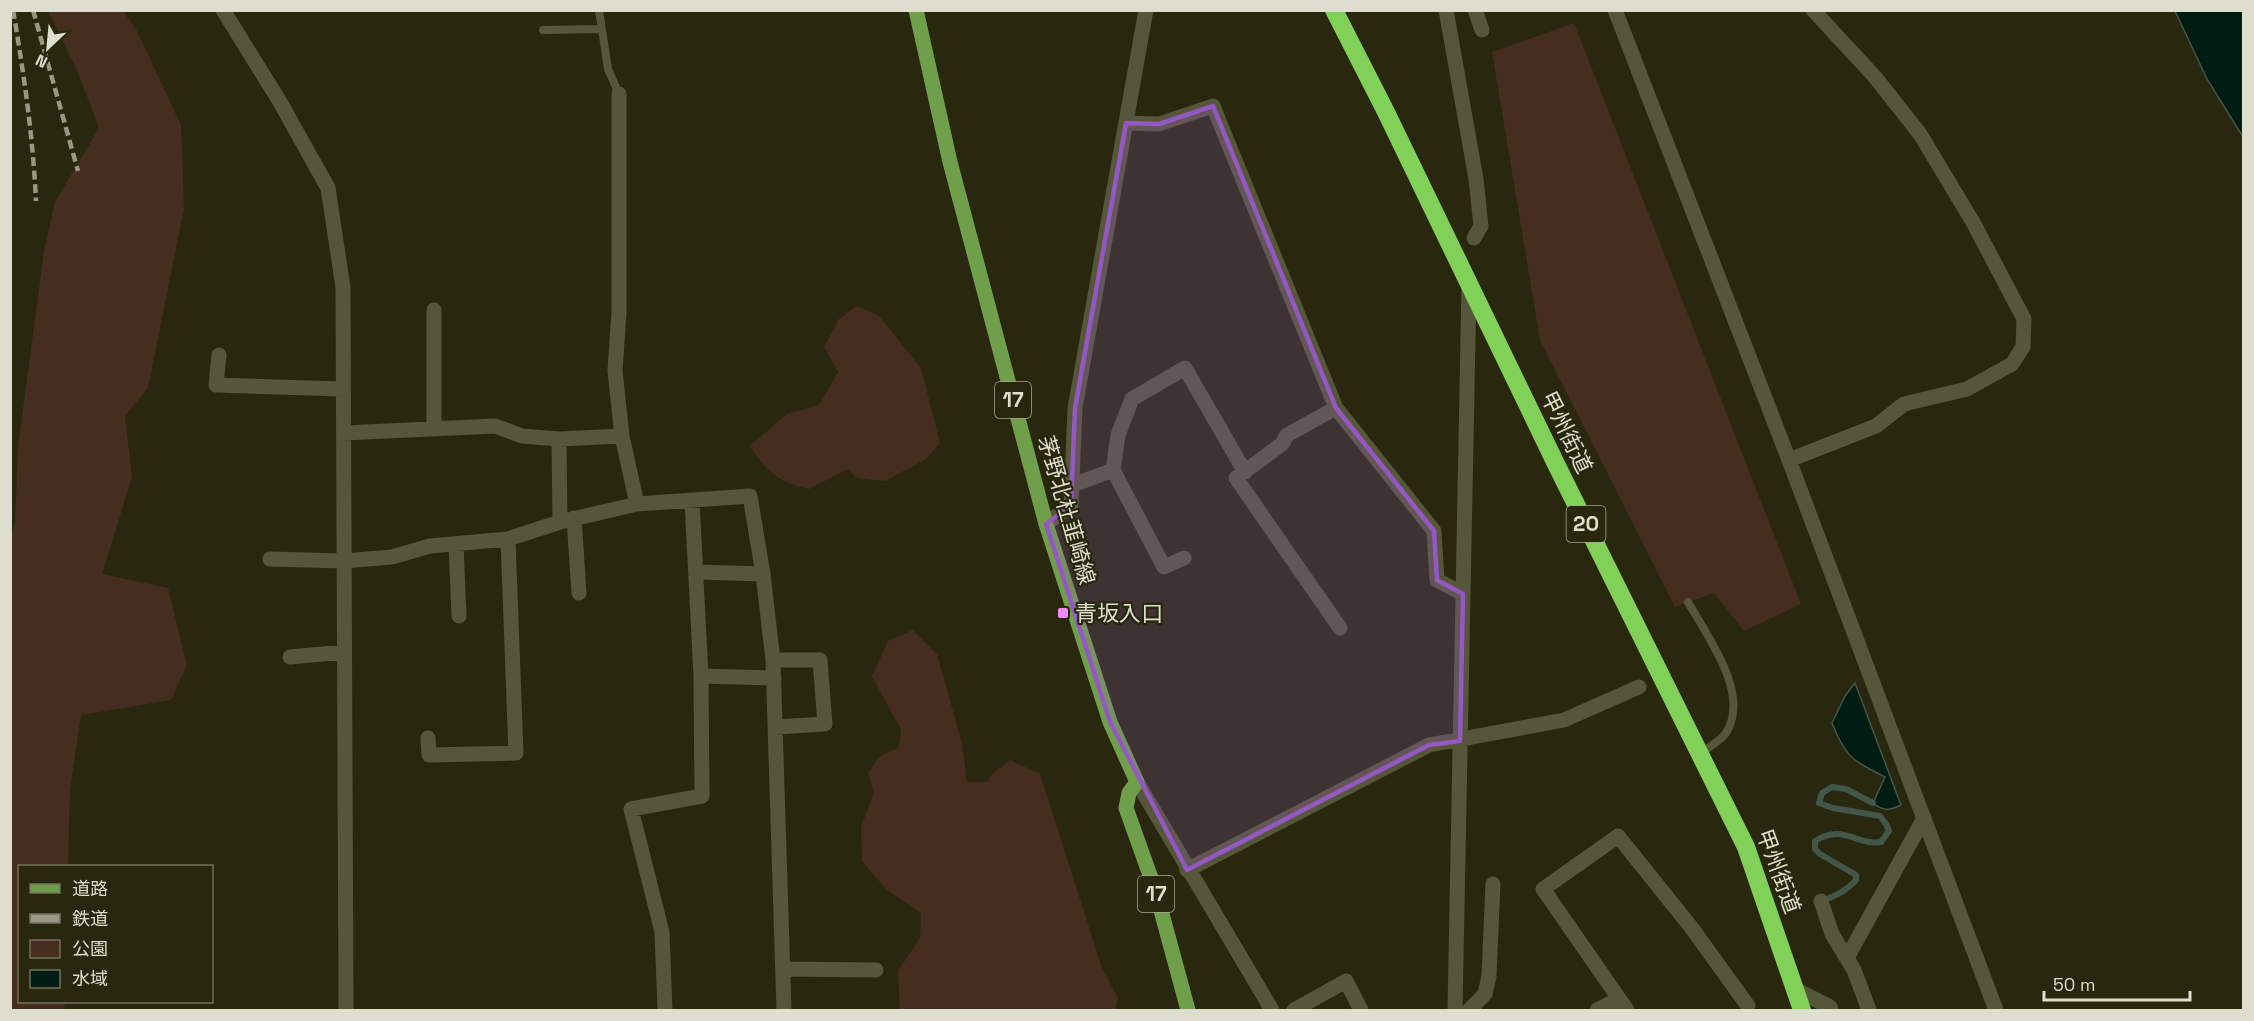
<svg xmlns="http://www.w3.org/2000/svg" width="2254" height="1021" font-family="'Space Grotesk','Noto Sans JP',sans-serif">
<rect width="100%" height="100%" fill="#29280e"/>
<path fill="#452d1f" d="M 48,11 L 123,11 L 137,31 L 181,125 L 184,208 L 148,388 L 125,416 L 132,477 L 102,574 L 168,588 L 187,665 L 171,700 L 81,715 L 70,790 L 68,866 L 20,866 L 20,1002 L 64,1002 L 65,1010 L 11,1010 L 10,536 L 15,524 L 18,447 L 44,251 L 55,202 L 99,128 L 77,70 Z
M 1574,23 L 1801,604 L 1744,631 L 1714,593 L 1675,607 L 1540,340 L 1492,52 Z
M 857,306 L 879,316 L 921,368 L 940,443 L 926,459 L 885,481 L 857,478 L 848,469 L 809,489 C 778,482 767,472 750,446 L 787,414 L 819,405 L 838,372 L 824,347 L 839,319 Z
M 913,630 L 937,654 L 962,743 L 967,782 L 987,782 L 992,774 L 1010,760 L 1040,774 L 1102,968 L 1118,998 L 1115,1010 L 900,1010 L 898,971 L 920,938 L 921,913 L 886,889 L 862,861 L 861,827 L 874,792 L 868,773 L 879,757 L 899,747 L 901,730 L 872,676 L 888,641 Z"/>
<path fill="#011c12" stroke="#43564a" stroke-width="1.5" d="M 2175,11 L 2243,11 L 2243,137 L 2207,79 Z
M 1855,683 L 1901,805 C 1890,810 1884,812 1873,803 L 1885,777 C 1852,760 1846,758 1832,723 L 1845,696 Z"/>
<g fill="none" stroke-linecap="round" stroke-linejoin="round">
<path stroke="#43564a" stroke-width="6" d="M 1821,901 C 1836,896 1846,891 1856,880 L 1856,875 L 1820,854 L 1815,849 L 1815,841 C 1844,823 1856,846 1881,842 L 1889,831 L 1886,824 L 1880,816 L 1833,808 L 1819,803 L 1822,793 L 1832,787 L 1846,789 L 1873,803"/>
<path stroke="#56563b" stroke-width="8" d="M 599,10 L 608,69 L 619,94
M 543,30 L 601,29
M 1688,602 C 1707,636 1751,694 1726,733 C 1721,741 1708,747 1701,753"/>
<path stroke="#56563b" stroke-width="15" d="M 223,10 L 280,102 L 328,188 L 343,287 L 346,1010
M 1446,10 L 1476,179 L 1481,226 L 1474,238
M 1475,10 L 1482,30
M 1615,10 L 1789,460 L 1996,1010
M 619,94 L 619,312 L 615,371 L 622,436 L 637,504
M 1126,123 L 1159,124 L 1213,106 L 1336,408 L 1434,531 L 1437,580 L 1463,594
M 219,355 L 216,385 L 343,389
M 1336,408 L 1287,435 L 1282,444 L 1236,478 L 1340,628
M 434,429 L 434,310
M 344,433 L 495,426 L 522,436 L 559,439 L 622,436
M 559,439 L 560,522
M 1789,460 L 1876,426 L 1904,404 L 1967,389 L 2012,364 L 2023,347 L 2024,319 L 1974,224 L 1920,134 L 1875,77 L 1813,10
M 1073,485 L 1113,470
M 574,518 L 579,593
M 1046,524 L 1071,505 L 1075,408 L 1146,10
M 456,544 L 459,616
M 1184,558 L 1164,567 L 1113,470 L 1118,435 L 1132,399 L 1185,368 L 1245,472
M 270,559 L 344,561 L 392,557 L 430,546 L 508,539 L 560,522 L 637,504 L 750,496 L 763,574 L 773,660 L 784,1010
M 696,572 L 763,574
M 290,657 L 344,652
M 773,660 L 820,660 L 825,724 L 776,727
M 701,676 L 774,678
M 428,738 L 429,755 L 516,753 L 508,539
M 1187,870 L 1429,745 L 1564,720 L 1639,687
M 1821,901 L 1832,934 L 1854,970 L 1869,1010
M 1847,958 L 1924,818
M 784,969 L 876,970
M 1795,989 L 1830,1007 L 1831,1010
M 665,1010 L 662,932 L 631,809 L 702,796 L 701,676 L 692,501
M 1294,1010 L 1346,981 L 1361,1010
M 1455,1010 L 1469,285
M 1469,1010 L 1485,994 L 1489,976 L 1493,884
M 1597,1010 L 1619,999
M 1627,1010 L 1543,889 L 1618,836 L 1691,927 L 1748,1006"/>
<path stroke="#56563b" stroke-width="15" d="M 1137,782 L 1272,1010"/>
<path stroke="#709f4c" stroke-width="15" d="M 916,10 L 950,162 L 1046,524 L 1110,722 L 1137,782 L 1129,793 L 1126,808 L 1156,892 L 1188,1010"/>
<path stroke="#81d057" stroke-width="18" d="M 1334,10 L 1386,112 L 1556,464 L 1746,847 L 1802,1010"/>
<path stroke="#989884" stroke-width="4.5" stroke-dasharray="9 4.5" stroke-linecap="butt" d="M 13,10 C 24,74 33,137 36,201
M 33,10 L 78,171"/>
</g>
<path fill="#9458c3" fill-opacity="0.2" stroke="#9458c3" stroke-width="4.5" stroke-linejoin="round" d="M 1213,106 L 1336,408 L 1434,531 L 1437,580 L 1463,594 L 1460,741 L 1429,745 L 1187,870 L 1110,722 L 1046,524 L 1071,505 L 1075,408 L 1126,123 L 1159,124 Z"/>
<rect fill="#ef8bf7" stroke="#29280e" stroke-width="2" x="1057" y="607" width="12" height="12" rx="3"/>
<g text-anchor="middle" stroke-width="4.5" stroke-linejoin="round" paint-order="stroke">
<g fill="#29280e" stroke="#a8a794" stroke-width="1.5">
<rect x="995" y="382" width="36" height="36" rx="4.5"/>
<rect x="1566.5" y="506" width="39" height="36" rx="4.5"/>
<rect x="1138" y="876" width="36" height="36" rx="4.5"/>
</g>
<g font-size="21" font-weight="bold" fill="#dedece">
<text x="1013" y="407">17</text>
<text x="1586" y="531">20</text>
<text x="1156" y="901">17</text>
</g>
<g font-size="22" fill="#dedece" stroke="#29280e">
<text transform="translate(1567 432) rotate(64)" y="8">甲州街道</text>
<text transform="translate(1067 510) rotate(74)" y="8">茅野北杜韮崎線</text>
<text transform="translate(1779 871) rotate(70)" y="8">甲州街道</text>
</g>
<g font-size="22" fill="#dedece" stroke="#29280e" text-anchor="start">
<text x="1075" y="621">青坂入口</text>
</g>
</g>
<rect width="2254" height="1021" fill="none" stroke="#dedece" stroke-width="24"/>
<rect x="18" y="865" width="195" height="138" fill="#29280e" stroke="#71715b" stroke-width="1.5"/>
<rect x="30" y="884" width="30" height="9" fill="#709f4c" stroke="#71715b" stroke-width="1.5"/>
<text x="72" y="895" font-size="18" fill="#dedece">道路</text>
<rect x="30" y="914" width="30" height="9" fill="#989884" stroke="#71715b" stroke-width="1.5"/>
<text x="72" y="925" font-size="18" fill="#dedece">鉄道</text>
<rect x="30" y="940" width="30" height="18" fill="#452d1f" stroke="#71715b" stroke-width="1.5"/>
<text x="72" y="955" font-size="18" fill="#dedece">公園</text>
<rect x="30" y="970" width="30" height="18" fill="#011c12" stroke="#71715b" stroke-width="1.5"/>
<text x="72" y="985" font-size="18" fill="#dedece">水域</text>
<g transform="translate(48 48) rotate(206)" stroke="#29280e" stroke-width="4.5" paint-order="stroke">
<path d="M0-4.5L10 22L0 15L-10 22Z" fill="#dedece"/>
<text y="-9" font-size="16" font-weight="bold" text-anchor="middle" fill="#dedece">N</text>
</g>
<path d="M2044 991v9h146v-9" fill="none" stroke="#dedece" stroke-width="3"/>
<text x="2053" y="991" font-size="18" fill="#dedece" stroke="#29280e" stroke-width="4.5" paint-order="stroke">50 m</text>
</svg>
